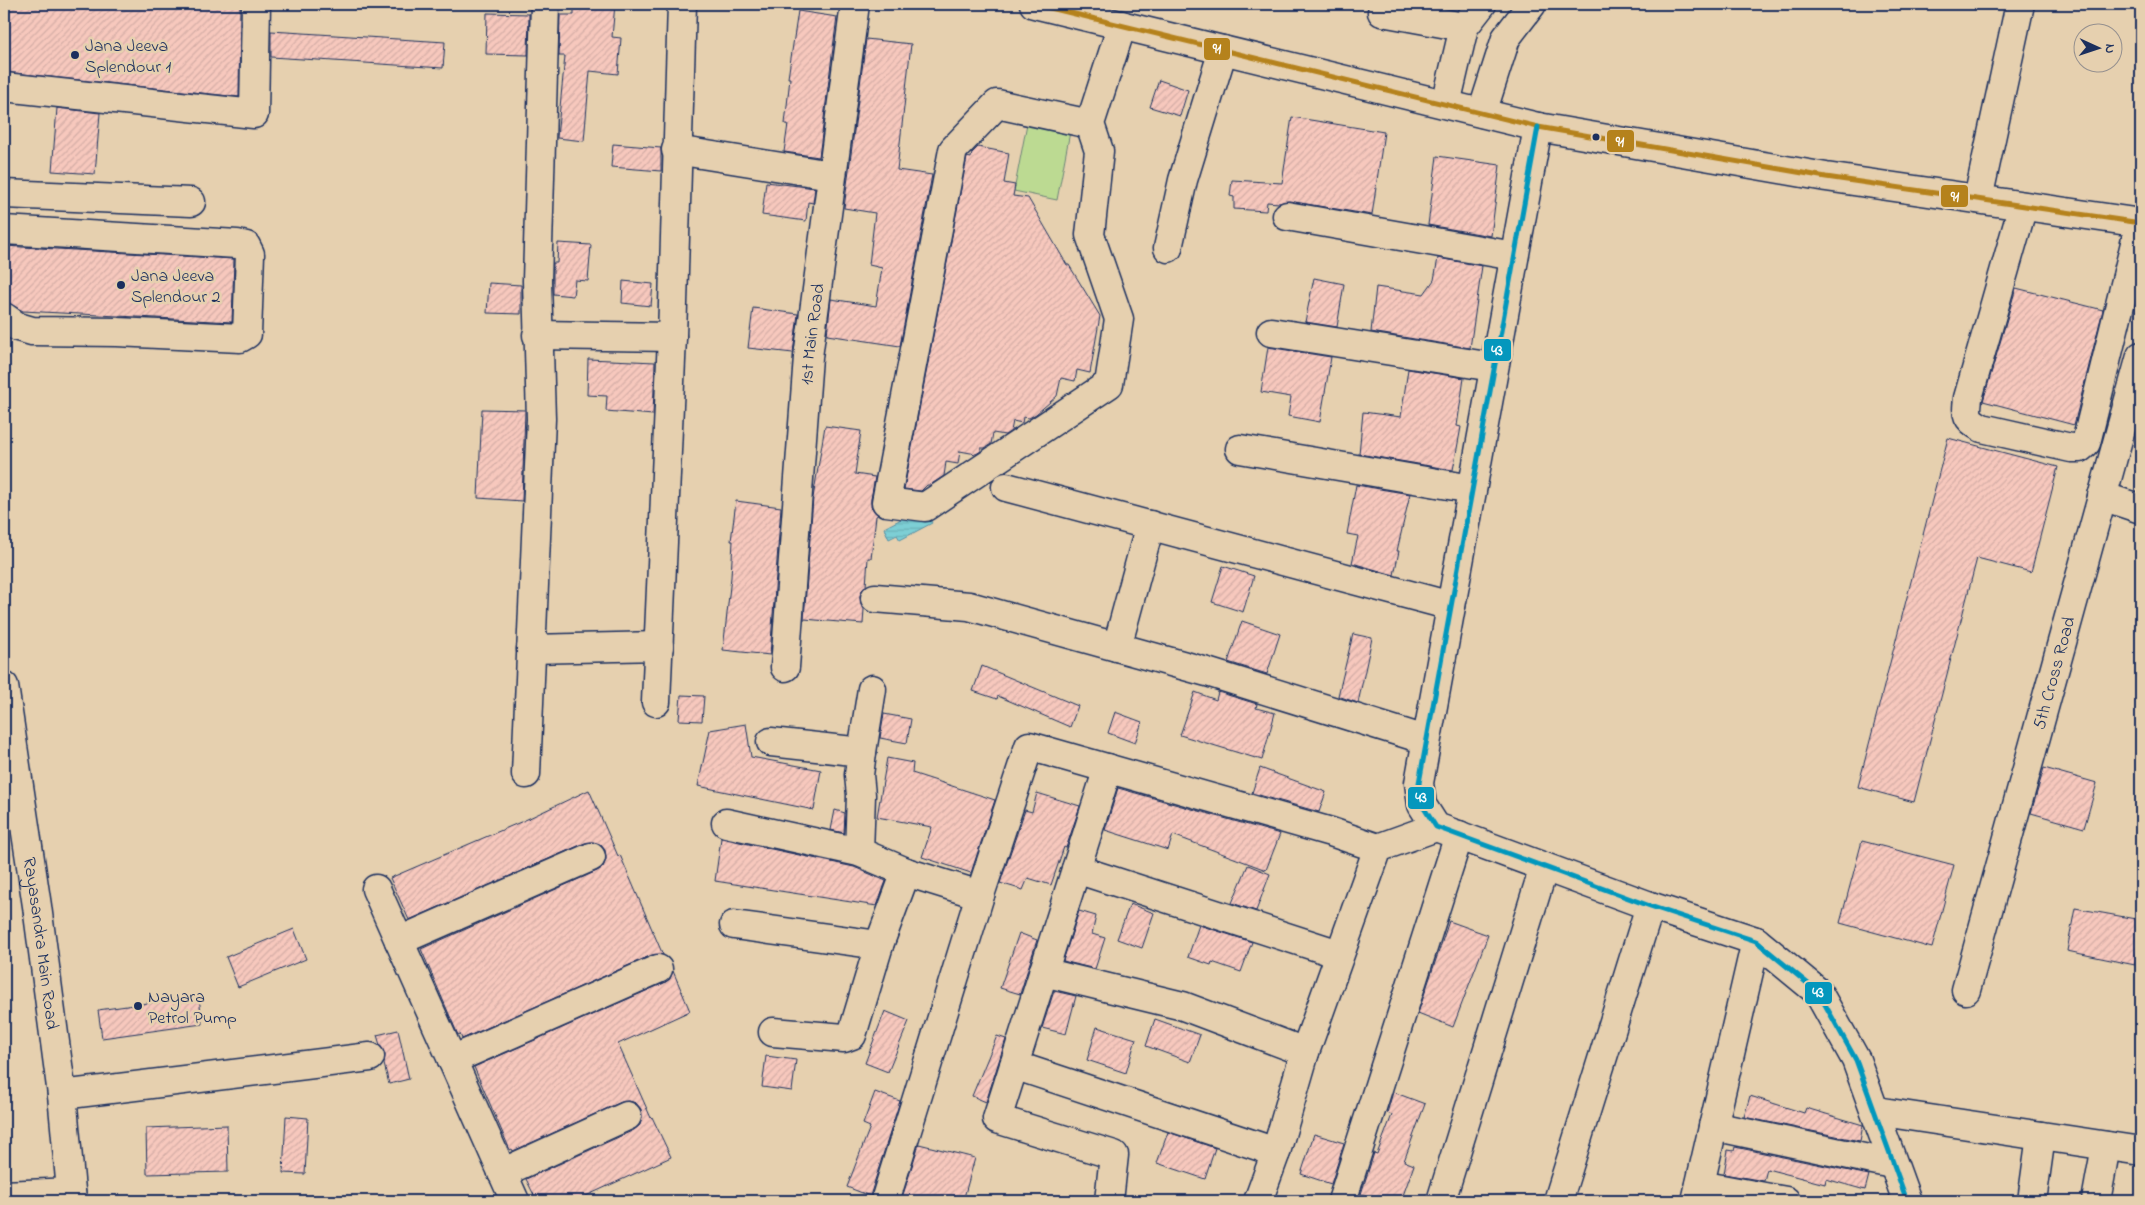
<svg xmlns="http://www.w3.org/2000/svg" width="2145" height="1205" font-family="'Indie Flower',sans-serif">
<defs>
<pattern id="water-rules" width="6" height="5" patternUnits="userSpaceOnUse" patternTransform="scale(1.25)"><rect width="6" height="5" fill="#7dcfd5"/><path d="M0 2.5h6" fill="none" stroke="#6bb2b9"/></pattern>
<pattern id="building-hatch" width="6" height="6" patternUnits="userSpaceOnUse" patternTransform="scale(1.25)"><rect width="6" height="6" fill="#f7c8bd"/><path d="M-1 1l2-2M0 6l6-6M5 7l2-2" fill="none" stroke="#d3aca5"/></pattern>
</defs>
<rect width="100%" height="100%" fill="#e6d0af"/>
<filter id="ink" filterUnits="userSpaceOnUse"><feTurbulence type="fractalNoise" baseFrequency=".02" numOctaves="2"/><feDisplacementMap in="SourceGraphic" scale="10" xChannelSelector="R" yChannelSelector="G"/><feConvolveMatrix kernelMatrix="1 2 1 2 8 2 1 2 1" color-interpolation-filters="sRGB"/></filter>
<g filter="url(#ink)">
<path fill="#bcda92" stroke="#6c8478" d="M 1030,108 L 1073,116 L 1057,200 L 1014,191 Z"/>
<path fill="url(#water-rules)" stroke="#568fa5" d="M 924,507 L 932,523 L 900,540 L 897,535 L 889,539 L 884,528 Z"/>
<path fill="url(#building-hatch)" stroke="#1b2f5e" d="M 4,4 L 240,4 L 239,97 L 4,72 Z
M 574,4 L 615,4 L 612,37 L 621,38 L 618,74 L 590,71 L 584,141 L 557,138 L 565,56 L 559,56 L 560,15 L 574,15 Z
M 798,11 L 837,17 L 819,157 L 784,152 L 788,124 L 785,124 L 790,78 L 788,78 Z
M 487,13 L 529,14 L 528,55 L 486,54 Z
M 271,31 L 445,42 L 443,68 L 271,57 Z
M 866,39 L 911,44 L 897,170 L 932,175 L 900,346 L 827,335 L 831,299 L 876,306 L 882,268 L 869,265 L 875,213 L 844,208 Z
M 1159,80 L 1188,90 L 1180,116 L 1150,107 Z
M 57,108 L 100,113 L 95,174 L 52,171 Z
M 1292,117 L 1384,132 L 1372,215 L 1289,201 L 1279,203 L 1267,202 L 1266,211 L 1234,209 L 1234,197 L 1230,196 L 1232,180 L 1282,183 Z
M 613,144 L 661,148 L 661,171 L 611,167 Z
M 978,147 L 1009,153 L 1004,183 L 1015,185 L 1013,196 L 1028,198 L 1067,265 L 1069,265 L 1100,316 L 1090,373 L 1077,370 L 1075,381 L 1061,378 L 1057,396 L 1036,414 L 1029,418 L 1023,417 L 1022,423 L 1013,421 L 1011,431 L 1005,435 L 993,433 L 991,444 L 985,448 L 981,448 L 981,451 L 976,454 L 960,451 L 958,464 L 946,462 L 944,476 L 930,485 L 927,485 L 921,491 L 904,489 L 967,157 L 971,158 L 972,153 Z
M 1437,156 L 1500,165 L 1491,236 L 1428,225 Z
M 766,182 L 815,188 L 813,203 L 808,202 L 806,221 L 762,215 Z
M 558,243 L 591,245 L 588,281 L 575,280 L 573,296 L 553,294 L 553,263 L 557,263 Z
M 4,246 L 234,259 L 232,322 L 23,311 L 7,302 Z
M 1438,258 L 1482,266 L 1470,348 L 1371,332 L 1376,287 L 1424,294 L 1434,280 Z
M 1314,278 L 1344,284 L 1337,327 L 1305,322 Z
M 623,281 L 653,284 L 651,306 L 622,303 Z
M 489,283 L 521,285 L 521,314 L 487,313 Z
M 2016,288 L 2103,310 L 2074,425 L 1983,401 Z
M 753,308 L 798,314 L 793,353 L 748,348 Z
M 1268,347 L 1331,357 L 1320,422 L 1288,416 L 1291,397 L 1261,392 Z
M 588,359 L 655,362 L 653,415 L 606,411 L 607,396 L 587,395 Z
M 1408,369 L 1464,378 L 1457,426 L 1461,427 L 1453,470 L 1359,454 L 1363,412 L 1401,417 Z
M 482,409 L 525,410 L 522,501 L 478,498 Z
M 825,426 L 861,431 L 855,474 L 875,477 L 871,499 L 871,507 L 878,515 L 876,516 L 871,558 L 868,558 L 866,586 L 862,590 L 860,596 L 861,604 L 864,609 L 863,624 L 804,619 L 813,498 Z
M 1948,438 L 2058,467 L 2031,572 L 1977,558 L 1914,802 L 1858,787 Z
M 1356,485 L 1410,494 L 1397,551 L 1399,551 L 1394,575 L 1352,563 L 1358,536 L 1347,534 Z
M 736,501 L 781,507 L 770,655 L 723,650 L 731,577 L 733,541 L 731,541 Z
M 1223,566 L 1254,576 L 1243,612 L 1212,602 Z
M 1242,621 L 1280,634 L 1267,674 L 1228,662 Z
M 1353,634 L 1372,638 L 1358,703 L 1338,696 Z
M 982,666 L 1078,706 L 1070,727 L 998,696 L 997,699 L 973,691 Z
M 1195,692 L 1216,700 L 1218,692 L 1257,704 L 1256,708 L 1275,713 L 1262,760 L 1180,735 Z
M 681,695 L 704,696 L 702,721 L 679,720 Z
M 1115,712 L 1142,722 L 1135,743 L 1108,733 Z
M 884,714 L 911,719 L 907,743 L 880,738 Z
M 746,724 L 751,757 L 821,770 L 814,810 L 698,786 L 710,730 Z
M 887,758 L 913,763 L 912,773 L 995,800 L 971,873 L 922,857 L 932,827 L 877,817 Z
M 1260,768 L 1326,792 L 1319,812 L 1252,793 Z
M 2044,768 L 2097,783 L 2084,828 L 2031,813 Z
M 1118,788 L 1280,834 L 1266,870 L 1173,835 L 1168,850 L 1105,830 Z
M 589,790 L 618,856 L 620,855 L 663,955 L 652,955 L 462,1039 L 460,1034 L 458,1035 L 421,949 L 597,871 L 603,867 L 606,859 L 605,850 L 600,844 L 593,842 L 585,843 L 409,920 L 390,878 L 523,821 Z
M 1037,793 L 1080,806 L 1066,848 L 1064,847 L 1051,885 L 1028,878 L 1023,890 L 1000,883 L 1025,810 L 1032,812 Z
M 835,810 L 845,813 L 844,833 L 831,830 Z
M 721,838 L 854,867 L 886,881 L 877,906 L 715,881 Z
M 1862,841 L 1954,865 L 1932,948 L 1840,923 Z
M 1248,865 L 1270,874 L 1256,911 L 1232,903 Z
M 1130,904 L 1154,913 L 1142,948 L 1117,939 Z
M 2075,908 L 2141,920 L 2141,931 L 2135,965 L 2067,951 Z
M 1079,911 L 1096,916 L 1092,934 L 1105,938 L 1095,969 L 1063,961 Z
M 1449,921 L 1488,935 L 1453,1027 L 1418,1013 Z
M 1199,925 L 1252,942 L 1241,972 L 1212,962 L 1211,965 L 1188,957 Z
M 294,929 L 306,959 L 238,987 L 226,957 Z
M 1019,933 L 1037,940 L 1020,994 L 1000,988 Z
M 673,971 L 690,1011 L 618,1044 L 651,1118 L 652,1117 L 671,1157 L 575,1201 L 537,1201 L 526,1179 L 634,1130 L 640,1125 L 642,1118 L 641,1109 L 636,1103 L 629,1101 L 621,1102 L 513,1151 L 512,1149 L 510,1150 L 474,1067 L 664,983 L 670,979 Z
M 1054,991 L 1076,996 L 1066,1034 L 1042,1028 Z
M 199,996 L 202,1024 L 102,1038 L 98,1010 Z
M 885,1011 L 909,1021 L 888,1072 L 865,1063 Z
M 1155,1019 L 1200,1035 L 1190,1062 L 1146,1046 Z
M 1097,1027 L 1136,1039 L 1126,1073 L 1087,1060 Z
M 398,1030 L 409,1079 L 389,1084 L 384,1064 L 385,1055 L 380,1045 L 377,1035 Z
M 997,1036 L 1006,1039 L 986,1102 L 972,1096 Z
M 766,1056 L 796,1060 L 792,1091 L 762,1087 Z
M 875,1092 L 900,1101 L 870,1196 L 847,1187 L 870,1127 L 863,1124 Z
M 1393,1092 L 1425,1104 L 1404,1161 L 1414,1165 L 1401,1201 L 1361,1201 L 1364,1195 L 1361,1194 L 1374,1153 L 1377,1154 L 1392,1115 L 1387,1113 Z
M 1750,1096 L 1804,1113 L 1806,1108 L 1863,1125 L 1860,1141 L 1744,1117 Z
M 286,1116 L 308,1118 L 305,1174 L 283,1173 Z
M 227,1125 L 228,1172 L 147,1174 L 146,1128 Z
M 1168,1132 L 1215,1148 L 1205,1179 L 1157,1163 Z
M 1314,1134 L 1344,1143 L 1331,1184 L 1301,1174 Z
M 919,1144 L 975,1158 L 963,1201 L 901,1201 Z
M 1735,1147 L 1869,1175 L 1865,1190 L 1826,1179 L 1825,1184 L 1767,1169 L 1764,1181 L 1724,1174 L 1728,1150 L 1734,1151 Z"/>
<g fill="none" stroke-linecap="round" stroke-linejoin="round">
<defs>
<g id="minor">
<path d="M 1384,4 L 1382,12 L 1464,27"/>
<path d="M 4,87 L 254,114 L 256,4"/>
<path d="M 1446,104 L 1464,27 L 1482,4"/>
<path d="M 1482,113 L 1506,38 L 1532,4"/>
<path d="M 1090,124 L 997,104 L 953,150 L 886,502 L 925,507 L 1109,384 L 1119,319 L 1090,235 L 1099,151 L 1090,124 L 1122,25"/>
<path d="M 1538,127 L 1419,783 L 1422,805 L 1436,827 L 1650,906 L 1756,941 L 1818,992 L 1856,1060 L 1907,1201"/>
<path d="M 676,150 L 831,175"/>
<path d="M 4,194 L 191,202"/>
<path d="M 1978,199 L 2020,4"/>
<path d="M 2023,206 L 1968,398 C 1966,415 1966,419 1982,428 L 2071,448 L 2080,448 L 2086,443 L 2140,223"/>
<path d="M 1287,216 L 1514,256"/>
<path d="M 4,230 L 237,244 L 246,246 L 250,254 L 247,334 L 240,338 L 117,332 L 32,331 L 18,327 L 4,317"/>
<path d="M 1168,248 L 1183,180 L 1223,50"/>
<path d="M 1271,332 L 1493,367"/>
<path d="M 537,335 L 672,337"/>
<path d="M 1240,449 L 1472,489"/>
<path d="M 1006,487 L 1451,606"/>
<path d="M 2102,496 L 2141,509"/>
<path d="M 875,598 L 969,606 L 1207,672 L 1426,740"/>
<path d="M 1117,647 L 1150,525"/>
<path d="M 531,649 L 659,646"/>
<path id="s1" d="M 785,667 L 808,357 L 855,4"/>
<path id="s2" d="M 4,686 L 37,906 L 62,1095 L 72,1201"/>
<path d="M 656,702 L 672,337 L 682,4"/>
<path d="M 771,742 L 862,752 L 859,775 L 861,795 L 859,852"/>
<path d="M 862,752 L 872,689"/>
<path d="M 1108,768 L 997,1119 L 1114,1155 L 1109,1201"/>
<path d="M 526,774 L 541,419 L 537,281 L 545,4"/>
<path d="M 726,823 L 859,852 L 906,872 L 980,895"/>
<path d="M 1076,869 L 1339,954"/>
<path d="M 376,889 L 515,1201"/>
<path d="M 734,925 L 879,945"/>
<path d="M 399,941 L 591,857"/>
<path d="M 1043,972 L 1183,1006 L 1305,1052"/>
<path id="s3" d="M 1966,990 L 2141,356"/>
<path d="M 773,1032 L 844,1038 L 852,1035 L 879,945 L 906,872"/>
<path d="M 452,1060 L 658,969"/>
<path d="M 1014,1065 L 1276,1152"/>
<path d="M 62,1095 L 370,1057"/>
<path d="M 1876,1111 L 2141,1151"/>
<path d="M 1713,1126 L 1892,1164"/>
<path d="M 502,1173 L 627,1116"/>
<path d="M 1700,1185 L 1786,1201"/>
<path d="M 4,1195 L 71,1192"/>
<path d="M 885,1201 L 980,895 L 1029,746 L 1331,832 L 1378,848"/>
<path d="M 1258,1201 L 1276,1152 L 1305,1052 L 1378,848 L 1436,827"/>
<path d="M 1342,1201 L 1459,835"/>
<path d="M 1441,1201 L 1544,867"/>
<path d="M 1558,1201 L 1650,906"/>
<path d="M 1696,1201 L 1756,941"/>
<path d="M 2032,1201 L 2041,1136"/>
<path d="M 2096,1201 L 2106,1146"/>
</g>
<path id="major" d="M 1034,4 L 1538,127 L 1826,177 L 2141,223"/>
</defs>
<use href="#minor" stroke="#1b2f5e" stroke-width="31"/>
<use href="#major" stroke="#1b2f5e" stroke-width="31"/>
<use href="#minor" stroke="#e6d0af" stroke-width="28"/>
<use href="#major" stroke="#e6d0af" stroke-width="28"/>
<defs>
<path id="bus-1" d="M 1034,4 L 1538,127 L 1826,177 L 2141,223"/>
<path id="bus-2" d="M 1538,127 L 1419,783 L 1422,805 L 1436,827 L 1650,906 L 1756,941 L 1818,992 L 1856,1060 L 1907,1201"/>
</defs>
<use href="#bus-1" stroke="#e6d0af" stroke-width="9"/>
<use href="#bus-2" stroke="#e6d0af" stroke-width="9"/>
<use href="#bus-1" stroke="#b5821c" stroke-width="5"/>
<use href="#bus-2" stroke="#0497bd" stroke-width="5"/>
</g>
</g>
<g fill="#1b2f5e" stroke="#e6d0af" stroke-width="2">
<circle cx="75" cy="55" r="5"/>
<circle cx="1596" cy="137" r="4.5"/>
<circle cx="121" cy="285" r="5"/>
<circle cx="138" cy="1006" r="5"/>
</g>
<g text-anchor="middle" stroke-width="5" stroke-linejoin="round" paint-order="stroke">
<g font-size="18" fill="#1b2f5e" stroke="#e6d0af" text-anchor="start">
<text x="85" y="51">Jana Jeeva<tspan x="85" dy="21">Splendour 1</tspan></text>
<text x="131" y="281">Jana Jeeva<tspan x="131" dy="21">Splendour 2</tspan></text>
<text x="148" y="1002">Nayara<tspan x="148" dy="21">Petrol Pump</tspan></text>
</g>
<g font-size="18" fill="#1b2f5e" stroke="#e6d0af">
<text dy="6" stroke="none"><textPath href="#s1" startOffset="334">1st Main Road</textPath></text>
<text dy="6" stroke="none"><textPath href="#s3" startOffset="329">5th Cross Road</textPath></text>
<text dy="6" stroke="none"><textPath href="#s2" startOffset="260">Rayasandra Main Road</textPath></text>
</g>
</g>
<g stroke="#e6d0af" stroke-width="2">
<rect x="1203" y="37" width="28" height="24" rx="5" fill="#b5821c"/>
<rect x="1606" y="129" width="29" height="24" rx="5" fill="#b5821c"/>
<rect x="1940" y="184" width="29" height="24" rx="5" fill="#b5821c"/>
<rect x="1483" y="338" width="29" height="24" rx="5" fill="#0497bd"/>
<rect x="1407" y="786" width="28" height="24" rx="5" fill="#0497bd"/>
<rect x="1804" y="981" width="29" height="24" rx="5" fill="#0497bd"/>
</g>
<g font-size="14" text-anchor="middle" font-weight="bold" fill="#fff">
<text x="1217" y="53">91</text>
<text x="1620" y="146">91</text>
<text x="1955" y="201">91</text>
<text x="1497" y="355">43</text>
<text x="1421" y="802">43</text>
<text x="1818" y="997">43</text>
</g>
<rect width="2145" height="1205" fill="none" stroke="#e6d0af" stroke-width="20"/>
<rect x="10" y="10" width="2125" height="1185" fill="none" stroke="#1b2f5e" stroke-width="2" filter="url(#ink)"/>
<g transform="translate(2098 48) rotate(93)"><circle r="24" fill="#e6d0af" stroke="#95908f"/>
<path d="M0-4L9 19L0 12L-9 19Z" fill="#1b2f5e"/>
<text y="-8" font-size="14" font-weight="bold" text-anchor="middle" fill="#1b2f5e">N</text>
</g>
</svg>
